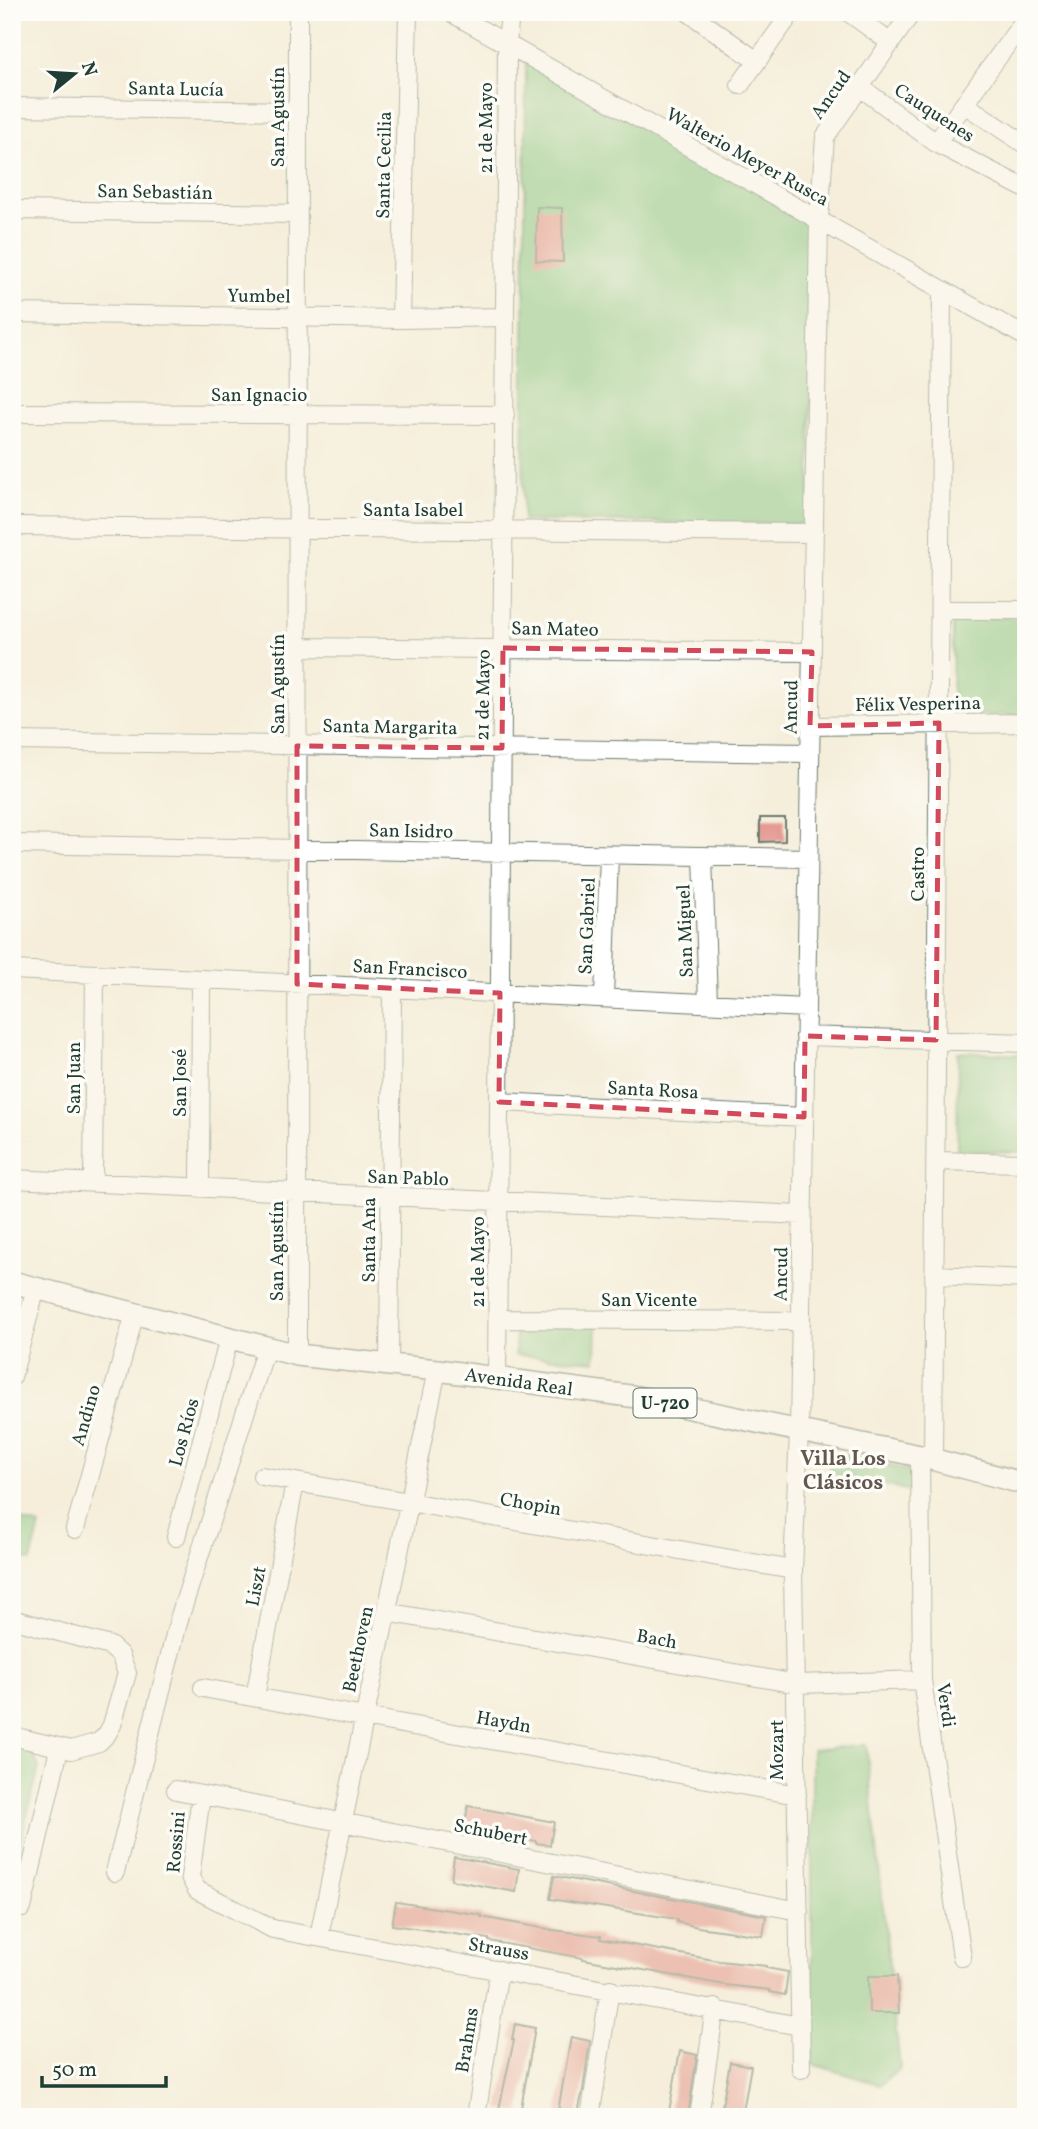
<svg xmlns="http://www.w3.org/2000/svg" width="1038" height="2129" font-family="Vollkorn,serif">
<rect width="100%" height="100%" fill="#fdfcf7"/>
<filter id="ink" filterUnits="userSpaceOnUse"><feTurbulence type="fractalNoise" baseFrequency=".0143" numOctaves="2"/><feDisplacementMap in="SourceGraphic" scale="14" xChannelSelector="R" yChannelSelector="G"/><feConvolveMatrix kernelMatrix="1 2 1 2 8 2 1 2 1" color-interpolation-filters="sRGB"/></filter>
<filter id="wash" filterUnits="userSpaceOnUse"><feTurbulence type="fractalNoise" baseFrequency=".00686" numOctaves="4" result="noise"/><feDisplacementMap in="SourceGraphic" scale="28" xChannelSelector="R" yChannelSelector="G"/><feGaussianBlur stdDeviation="1.57" result="paint"/><feColorMatrix in="noise" values="0 0 0 0 0 0 0 0 0 0 0 0 0 0 0 0 0 1.4 0 .05"/><feComposite in="paint" operator="in"/></filter>
<g filter="url(#wash)">
<rect width="100%" height="100%" fill="#f5eedb"/>
<path fill="#81c681" stroke="#50825a" stroke-width="2" d="M 526,60 L 812,218 L 810,524 L 523,521 Z
M 953,618 L 1025,618 L 1025,715 L 952,715 Z
M 958,1052 L 1026,1055 L 1026,1152 L 957,1151 Z
M 597,1325 L 596,1361 L 515,1355 L 516,1328 Z
M 831,1451 L 911,1471 L 911,1491 L 829,1473 Z
M 12,1518 L 40,1526 L 31,1561 L 12,1556 Z
M 866,1744 L 900,2068 L 881,2085 L 812,2064 L 812,1750 Z
M 12,1747 L 32,1752 L 39,1767 L 12,1875 Z"/>
<g id="blocks">
<path fill="#e18b83" d="M 537,207 L 562,208 L 563,262 L 536,261 Z
M 760,818 L 785,818 L 785,841 L 760,842 Z
M 468,1806 L 554,1822 L 550,1845 L 536,1843 L 536,1841 L 464,1829 Z
M 454,1857 L 519,1869 L 516,1892 L 451,1880 Z
M 554,1876 L 766,1916 L 763,1936 L 698,1927 L 677,1922 L 677,1919 L 651,1915 L 550,1899 Z
M 396,1902 L 482,1915 L 481,1917 L 553,1930 L 601,1936 L 600,1939 L 719,1961 L 766,1966 L 766,1968 L 788,1972 L 785,1995 L 770,1992 L 770,1990 L 725,1985 L 583,1959 L 583,1958 L 489,1941 L 489,1939 L 392,1925 Z
M 868,1976 L 897,1976 L 899,2013 L 869,2013 Z
M 515,2024 L 535,2028 L 520,2114 L 499,2109 L 514,2040 L 512,2039 Z
M 571,2037 L 590,2041 L 583,2090 L 577,2117 L 557,2117 Z
M 680,2051 L 697,2055 L 688,2117 L 668,2117 Z
M 730,2062 L 751,2066 L 742,2117 L 720,2117 Z"/>
</g>
</g>
<g filter="url(#ink)">
<use href="#blocks" fill-opacity="0" stroke="#6a7b6e" stroke-width="2"/>
<g fill="none" stroke-linecap="round" stroke-linejoin="round">
<defs>
<path id="minor" d="M 450,12 L 1026,337
M 688,12 L 757,61
M 848,12 L 891,43
M 740,85 L 792,12
M 860,87 L 936,143 L 1026,189
M 964,104 L 1026,145
M 12,107 L 298,111
M 936,143 L 1026,18
M 12,210 L 298,214
M 12,313 L 401,319 L 505,317
M 401,319 L 408,12
M 12,413 L 505,415
M 12,526 L 814,533
M 940,610 L 1026,610
M 298,647 L 812,652
M 810,726 L 1026,723
M 12,741 L 810,753
M 12,844 L 808,858
M 703,856 L 708,1003
M 12,970 L 806,1008
M 604,998 L 609,855
M 805,1036 L 1026,1043
M 499,1102 L 804,1117
M 935,1161 L 1026,1163
M 12,1179 L 802,1215
M 93,1182 L 95,974
M 200,1188 L 201,979
M 934,1275 L 1026,1279
M 497,1319 L 801,1321
M 297,1355 L 298,12
M 389,1366 L 392,988
M 12,1377 L 36,1288
M 497,1378 L 507,44 L 510,12
M 920,1456 L 922,1680 L 962,1957
M 933,1459 L 942,290
M 262,1476 L 793,1570
M 75,1529 L 135,1313
M 176,1537 L 229,1338
M 386,1612 L 797,1684 L 922,1680
M 12,1619 L 110,1646 L 120,1655 L 127,1673 L 112,1725 L 107,1734 L 99,1742 L 71,1750 L 12,1736
M 203,1688 L 797,1795
M 255,1697 L 295,1482
M 176,1790 L 799,1911
M 201,1796 L 190,1877 L 197,1890 L 273,1929 L 800,2026
M 115,1872 L 179,1619 L 266,1348
M 22,1908 L 59,1749
M 319,1936 L 437,1370
M 801,2069 L 793,1570 L 799,1431 L 819,220 L 825,137 L 912,12
M 476,2117 L 499,1970
M 590,2117 L 610,1989
M 699,2117 L 715,2008"/>
<path id="major" d="M 12,1282 L 297,1355 L 437,1370 L 637,1397 L 920,1456 L 1026,1484"/>
</defs>
<use href="#minor" stroke="#6a7b6e" stroke-width="20"/>
<use href="#major" stroke="#6a7b6e" stroke-width="24"/>
<use href="#minor" stroke="#fff" stroke-width="18"/>
<use href="#major" stroke="#fff" stroke-width="21"/>
</g>
</g>
<path d="M0 0H1038V2129H0ZM 503,648 L 812,652 L 810,726 L 939,723 L 936,1040 L 805,1036 L 804,1117 L 499,1102 L 500,993 L 297,984 L 297,746 L 502,748 Z" fill="#f5eedb" fill-opacity=".55" fill-rule="evenodd"/>
<path fill="none" stroke="#d1495b" stroke-width="5" stroke-dasharray="14 9" stroke-linejoin="round" d="M 503,648 L 812,652 L 810,726 L 939,723 L 936,1040 L 805,1036 L 804,1117 L 499,1102 L 500,993 L 297,984 L 297,746 L 502,748 Z"/>
<g text-anchor="middle" stroke-width="7" stroke-linejoin="round" paint-order="stroke">
<rect fill="#fdfcf7" stroke="#62766e" stroke-width="2" x="633.5" y="1388.5" width="63" height="29" rx="5"/>
<g font-size="18" font-weight="bold" fill="#1f3d34">
<text x="665" y="1409">U-720</text>
</g>
<g font-size="19" fill="#1f3d34" stroke="#fdfcf7">
<text transform="translate(176 88) rotate(1)" y="7">Santa Lucía</text>
<text transform="translate(830 94) rotate(-55)" y="7">Ancud</text>
<text transform="translate(935 112) rotate(33)" y="7">Cauquenes</text>
<text transform="translate(277 117) rotate(-90)" y="7">San Agustín</text>
<text transform="translate(485 128) rotate(-90)" y="7">21 de Mayo</text>
<text transform="translate(748 156) rotate(29)" y="7">Walterio Meyer Rusca</text>
<text transform="translate(383 165) rotate(-89)" y="7">Santa Cecilia</text>
<text transform="translate(155 191) rotate(1)" y="7">San Sebastián</text>
<text transform="translate(259 295) rotate(1)" y="7">Yumbel</text>
<text x="259" y="401">San Ignacio</text>
<text x="413" y="516">Santa Isabel</text>
<text transform="translate(555 628) rotate(1)" y="7">San Mateo</text>
<text transform="translate(277 684) rotate(-90)" y="7">San Agustín</text>
<text transform="translate(482 695) rotate(-89)" y="7">21 de Mayo</text>
<text transform="translate(918 703) rotate(-1)" y="7">Félix Vesperina</text>
<text transform="translate(790 707) rotate(-89)" y="7">Ancud</text>
<text transform="translate(390 726) rotate(1)" y="7">Santa Margarita</text>
<text transform="translate(411 830) rotate(1)" y="7">San Isidro</text>
<text transform="translate(917 874) rotate(-90)" y="7">Castro</text>
<text transform="translate(586 926) rotate(-88)" y="7">San Gabriel</text>
<text transform="translate(684 931) rotate(-92)" y="7">San Miguel</text>
<text transform="translate(410 968) rotate(3)" y="7">San Francisco</text>
<text transform="translate(73 1078) rotate(-90)" y="7">San Juan</text>
<text transform="translate(179 1083) rotate(-90)" y="7">San José</text>
<text transform="translate(653 1089) rotate(3)" y="7">Santa Rosa</text>
<text transform="translate(408 1177) rotate(2)" y="7">San Pablo</text>
<text transform="translate(368 1240) rotate(-90)" y="7">Santa Ana</text>
<text transform="translate(276 1251) rotate(-90)" y="7">San Agustín</text>
<text transform="translate(477 1262) rotate(-90)" y="7">21 de Mayo</text>
<text transform="translate(780 1274) rotate(-89)" y="7">Ancud</text>
<text x="649" y="1306">San Vicente</text>
<text transform="translate(519 1381) rotate(8)" y="7">Avenida Real</text>
<text transform="translate(85 1415) rotate(-74)" y="7">Andino</text>
<text transform="translate(183 1432) rotate(-75)" y="7">Los Ríos</text>
<text transform="translate(531 1503) rotate(10)" y="7">Chopin</text>
<text transform="translate(255 1586) rotate(-79)" y="7">Liszt</text>
<text transform="translate(657 1638) rotate(10)" y="7">Bach</text>
<text transform="translate(357 1649) rotate(-78)" y="7">Beethoven</text>
<text transform="translate(947 1705) rotate(82)" y="7">Verdi</text>
<text transform="translate(504 1721) rotate(10)" y="7">Haydn</text>
<text transform="translate(776 1750) rotate(-90)" y="7">Mozart</text>
<text transform="translate(491 1831) rotate(11)" y="7">Schubert</text>
<text transform="translate(175 1842) rotate(-85)" y="7">Rossini</text>
<text transform="translate(499 1948) rotate(10)" y="7">Strauss</text>
<text transform="translate(466 2040) rotate(-81)" y="7">Brahms</text>
</g>
<g font-size="21" font-weight="bold" fill="#635850" stroke="#fdfcf7">
<text x="843" y="1465">Villa Los<tspan x="843" dy="24">Clásicos</tspan></text>
</g>
</g>
<rect width="1038" height="2129" fill="none" stroke="#fdfcf7" stroke-width="42"/>
<g transform="translate(74 74) rotate(72)" stroke="#fdfcf7" stroke-width="5" paint-order="stroke">
<path d="M0-5L12 26L0 18L-12 26Z" fill="#1f3d34"/>
<text y="-10" font-size="19" font-weight="bold" text-anchor="middle" fill="#1f3d34">N</text>
</g>
<path d="M42 2076v10h124v-10" fill="none" stroke="#1f3d34" stroke-width="3.5"/>
<text x="52" y="2076" font-size="21" fill="#1f3d34" stroke="#fdfcf7" stroke-width="5" paint-order="stroke">50 m</text>
</svg>
